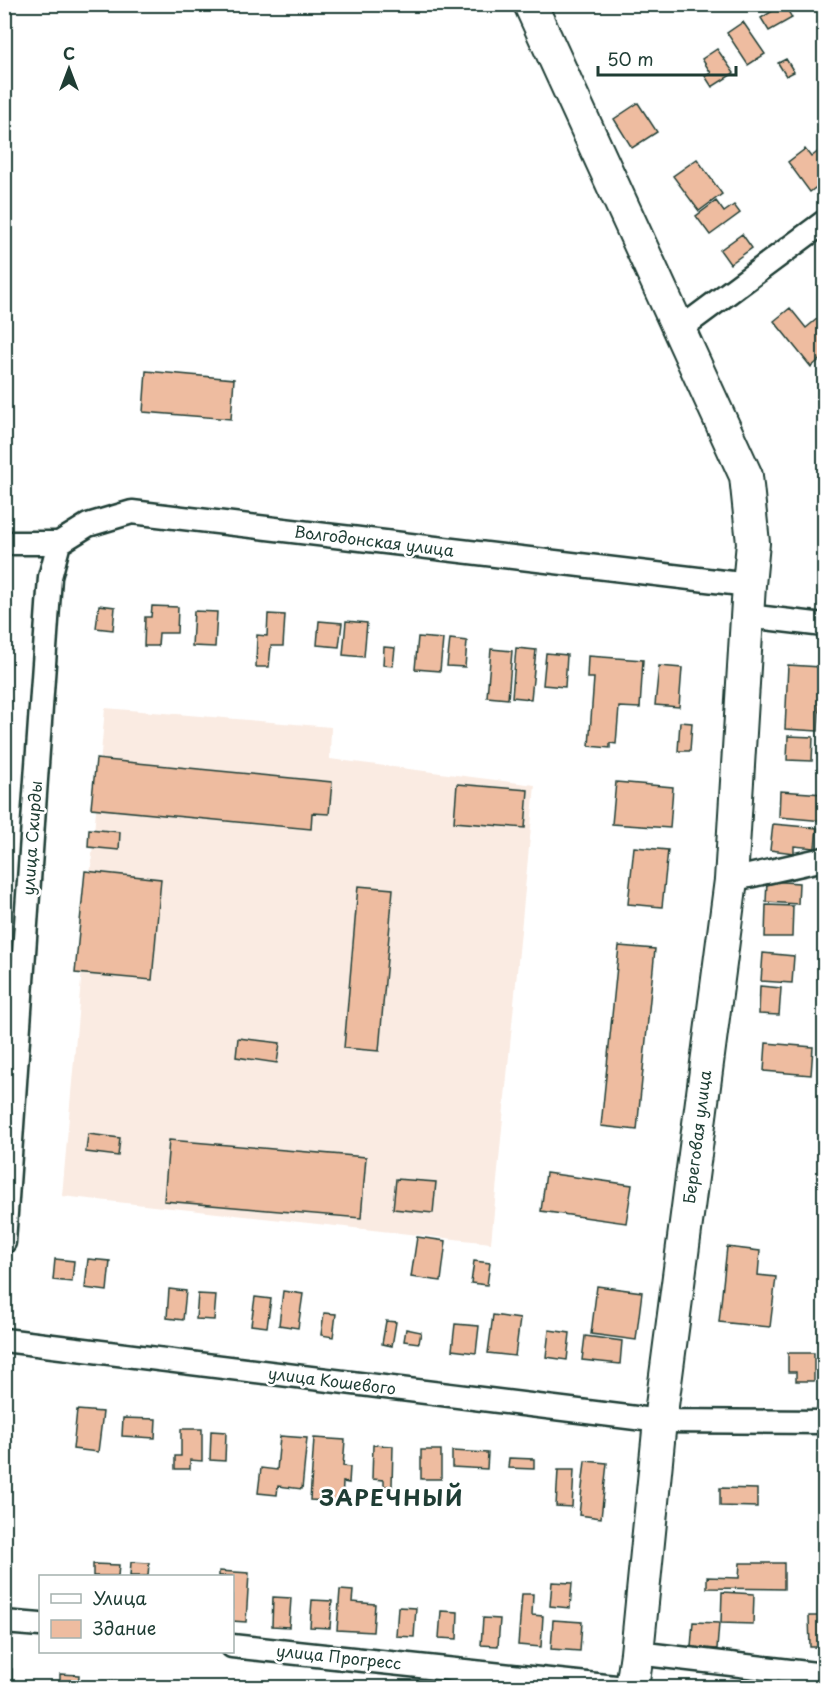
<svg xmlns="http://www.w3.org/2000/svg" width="829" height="1692" font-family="'Playpen Sans',sans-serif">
<rect width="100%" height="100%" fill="#fff"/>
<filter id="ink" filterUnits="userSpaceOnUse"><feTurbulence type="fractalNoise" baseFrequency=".0167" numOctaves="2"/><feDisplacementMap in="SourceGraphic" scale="12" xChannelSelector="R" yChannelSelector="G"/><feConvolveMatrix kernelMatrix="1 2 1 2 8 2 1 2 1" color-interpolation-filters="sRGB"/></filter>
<g filter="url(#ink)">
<path fill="#faebe2" d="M 105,708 L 331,727 L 330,759 L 535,785 L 491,1243 L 62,1196 Z"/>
<path fill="#eebca0" stroke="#1f3d34" stroke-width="1.5" d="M 784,4 L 792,18 L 769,31 L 761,18 Z
M 743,22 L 765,54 L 748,65 L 727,33 Z
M 717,49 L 734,73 L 712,87 L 705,76 L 711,73 L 702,59 Z
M 786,59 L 794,72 L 786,76 L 778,63 Z
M 638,103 L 657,132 L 632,148 L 614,119 Z
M 824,147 L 824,184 L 823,182 L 810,192 L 788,162 L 805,149 L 811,157 Z
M 697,159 L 722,194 L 699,211 L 673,176 Z
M 716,201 L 724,212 L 734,205 L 740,213 L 710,235 L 696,216 Z
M 742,234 L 752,248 L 730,264 L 720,250 Z
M 790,308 L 806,328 L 824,313 L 824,356 L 811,367 L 774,321 Z
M 146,371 L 234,379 L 231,419 L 143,412 Z
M 99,605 L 115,607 L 113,630 L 96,628 Z
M 152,606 L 178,607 L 177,633 L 159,633 L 158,646 L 144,646 L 145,617 L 151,617 Z
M 194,611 L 217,612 L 215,647 L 192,646 Z
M 268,614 L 285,615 L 283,646 L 271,646 L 269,667 L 256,667 L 257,635 L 267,636 Z
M 319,621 L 342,623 L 339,647 L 317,645 Z
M 346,621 L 367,623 L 364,657 L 343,655 Z
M 418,637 L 443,639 L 440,671 L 415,669 Z
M 450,639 L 467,641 L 465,667 L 447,666 Z
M 384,647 L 395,648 L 393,666 L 383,665 Z
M 516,648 L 536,650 L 531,699 L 512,697 Z
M 491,649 L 512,651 L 508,699 L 487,697 Z
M 546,653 L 567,655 L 565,687 L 543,685 Z
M 588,656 L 643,660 L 640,708 L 619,707 L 616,744 L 610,743 L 610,748 L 589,746 L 594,678 L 587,678 Z
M 788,665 L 821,667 L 818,731 L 785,729 Z
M 659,666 L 682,668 L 679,707 L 655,705 Z
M 680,722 L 692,723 L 690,751 L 678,751 Z
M 788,736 L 813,737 L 812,761 L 787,760 Z
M 96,759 L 332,782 L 329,814 L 312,813 L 311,829 L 91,808 Z
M 616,782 L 673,787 L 670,828 L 612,824 Z
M 457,784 L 528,790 L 525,828 L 454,822 Z
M 780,791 L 824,794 L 824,821 L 779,817 Z
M 773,824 L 817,828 L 815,848 L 794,846 L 794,853 L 770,850 Z
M 89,829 L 120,832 L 119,850 L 88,847 Z
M 634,847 L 668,850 L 662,907 L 628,904 Z
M 85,871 L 161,879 L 152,980 L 75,973 Z
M 767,881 L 799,883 L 798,904 L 766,902 Z
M 358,886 L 393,889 L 379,1051 L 344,1048 Z
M 766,905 L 793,906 L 792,937 L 765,937 Z
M 619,946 L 655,949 L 637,1130 L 601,1126 Z
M 763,953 L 794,956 L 792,983 L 761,981 Z
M 760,986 L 781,988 L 779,1015 L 759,1014 Z
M 238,1038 L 280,1043 L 277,1063 L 236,1057 Z
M 766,1043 L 813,1047 L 811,1075 L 764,1071 Z
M 88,1134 L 120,1138 L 118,1156 L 86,1152 Z
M 169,1140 L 366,1157 L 361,1218 L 164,1201 Z
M 546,1173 L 632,1185 L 626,1223 L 541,1211 Z
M 396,1179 L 436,1182 L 433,1213 L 393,1209 Z
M 417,1237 L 446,1241 L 441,1281 L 411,1277 Z
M 727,1247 L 760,1251 L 758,1275 L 776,1277 L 770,1327 L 719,1322 Z
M 55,1259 L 74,1261 L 72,1282 L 53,1280 Z
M 88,1259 L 110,1261 L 107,1291 L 85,1288 Z
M 474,1261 L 490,1263 L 487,1285 L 471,1283 Z
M 597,1286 L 642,1292 L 636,1340 L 591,1334 Z
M 169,1289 L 186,1291 L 183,1320 L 167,1318 Z
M 283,1291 L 303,1294 L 298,1328 L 279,1325 Z
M 198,1294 L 216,1295 L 214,1320 L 196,1319 Z
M 255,1297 L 271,1299 L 267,1327 L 251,1325 Z
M 324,1313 L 336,1314 L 333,1337 L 321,1335 Z
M 493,1315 L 520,1319 L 515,1356 L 488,1353 Z
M 386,1321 L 396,1322 L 392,1346 L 382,1344 Z
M 455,1324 L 479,1326 L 476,1353 L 452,1350 Z
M 406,1329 L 421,1332 L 419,1343 L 404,1341 Z
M 549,1330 L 570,1333 L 567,1360 L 546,1357 Z
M 585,1336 L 622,1341 L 620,1364 L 582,1360 Z
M 788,1353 L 814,1353 L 814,1381 L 796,1381 L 796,1372 L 788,1372 Z
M 823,1361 L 824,1361 L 824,1387 L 822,1387 Z
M 77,1410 L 103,1412 L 98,1452 L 73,1449 Z
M 123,1418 L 156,1419 L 155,1438 L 122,1436 Z
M 181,1429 L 202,1429 L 202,1461 L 190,1460 L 190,1469 L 175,1469 L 175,1456 L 181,1456 Z
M 211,1431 L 226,1432 L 225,1461 L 210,1460 Z
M 280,1436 L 307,1438 L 302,1489 L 278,1486 L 277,1495 L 258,1493 L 261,1468 L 277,1470 Z
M 314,1438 L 345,1440 L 343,1466 L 350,1467 L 349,1483 L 343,1482 L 342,1502 L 310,1500 Z
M 373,1445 L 393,1446 L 392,1486 L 384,1486 L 384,1480 L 372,1479 Z
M 421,1450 L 441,1450 L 441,1479 L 421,1479 Z
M 452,1451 L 488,1453 L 487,1469 L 452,1467 Z
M 509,1458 L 534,1459 L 534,1469 L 508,1468 Z
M 585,1461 L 607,1463 L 601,1518 L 579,1515 Z
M 558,1470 L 574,1470 L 572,1507 L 556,1506 Z
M 720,1488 L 757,1489 L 757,1507 L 720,1506 Z
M 131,1562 L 149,1563 L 148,1576 L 130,1576 Z
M 740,1563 L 784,1563 L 784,1589 L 707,1588 L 707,1577 L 739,1578 Z
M 93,1564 L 119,1565 L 118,1576 L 93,1576 Z
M 219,1571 L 249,1573 L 246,1622 L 232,1621 L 232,1576 L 219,1576 Z
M 552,1582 L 572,1583 L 570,1608 L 550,1606 Z
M 340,1590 L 353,1591 L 352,1602 L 375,1604 L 373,1632 L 337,1630 Z
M 722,1592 L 754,1594 L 753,1624 L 721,1623 Z
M 522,1594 L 533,1594 L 532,1615 L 543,1616 L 541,1647 L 518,1645 Z
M 273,1597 L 291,1598 L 289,1627 L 272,1626 Z
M 312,1600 L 332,1601 L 330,1628 L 310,1627 Z
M 398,1607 L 416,1608 L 414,1637 L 396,1636 Z
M 441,1611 L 458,1612 L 457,1639 L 439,1638 Z
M 809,1616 L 824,1616 L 824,1647 L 810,1647 Z
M 483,1618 L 500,1619 L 498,1646 L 481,1645 Z
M 553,1620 L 582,1622 L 580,1651 L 551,1649 Z
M 693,1622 L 719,1623 L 717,1649 L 691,1647 Z
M 4,1668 L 12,1669 L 12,1684 L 27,1685 L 27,1688 L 4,1688 Z
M 60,1674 L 79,1675 L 78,1688 L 50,1688 L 50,1686 L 60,1686 Z
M 103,1681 L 123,1682 L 123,1688 L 103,1688 Z"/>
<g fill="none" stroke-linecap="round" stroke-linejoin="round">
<defs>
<path id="street" d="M 680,329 L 824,222
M 4,543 L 59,543 L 88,525 L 132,512 L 749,585
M 747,616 L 824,625
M 731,880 L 824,859
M 4,1242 L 50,577 L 59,543
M 4,1340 L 660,1421 L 824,1422
M 4,1622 L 40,1625
M 232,1646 L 625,1688
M 637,1653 L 824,1675"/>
<path id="secondary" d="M 530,4 L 746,476 L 753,543 L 749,585 L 731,880 L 660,1421 L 637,1653 L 632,1688"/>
</defs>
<use href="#street" stroke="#1f3d34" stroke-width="27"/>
<use href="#secondary" stroke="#1f3d34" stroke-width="36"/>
<use href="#street" stroke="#fff" stroke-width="22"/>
<use href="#secondary" stroke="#fff" stroke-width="32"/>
</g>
</g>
<g text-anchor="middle" stroke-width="5" stroke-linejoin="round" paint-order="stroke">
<g font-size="16" fill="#1f3d34" stroke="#fff">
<text transform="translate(374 541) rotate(7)" y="6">Волгодонская улица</text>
<text transform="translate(32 838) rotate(-86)" y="6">улица Скирды</text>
<text transform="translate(697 1137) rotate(-83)" y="6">Береговая улица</text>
<text transform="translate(332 1381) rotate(7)" y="6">улица Кошевого</text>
<text transform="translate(339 1657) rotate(6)" y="6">улица Прогресс</text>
</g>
<g font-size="22" font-weight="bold" letter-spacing="1.5" fill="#1f3d34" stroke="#fff">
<text x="392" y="1506">ЗАРЕЧНЫЙ</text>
</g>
</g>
<rect width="829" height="1692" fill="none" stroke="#fff" stroke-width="24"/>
<rect x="12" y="12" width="805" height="1668" fill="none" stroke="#1f3d34" stroke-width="2" filter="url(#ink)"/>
<rect x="39" y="1575" width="195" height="78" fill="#ffffff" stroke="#a5b1ae" stroke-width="1.5"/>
<rect x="51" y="1594" width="30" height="9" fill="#ffffff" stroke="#a5b1ae" stroke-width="1.5"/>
<text x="93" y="1605" font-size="18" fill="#1f3d34">Улица</text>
<rect x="51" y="1620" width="30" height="18" fill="#eebca0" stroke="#a5b1ae" stroke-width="1.5"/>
<text x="93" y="1635" font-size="18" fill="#1f3d34">Здание</text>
<g transform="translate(69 69)" stroke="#ffffff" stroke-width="4.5" paint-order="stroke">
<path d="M0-4.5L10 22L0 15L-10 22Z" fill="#1f3d34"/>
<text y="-9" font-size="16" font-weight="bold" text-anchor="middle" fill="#1f3d34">С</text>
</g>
<path d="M598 66v9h138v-9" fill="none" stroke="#1f3d34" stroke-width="3"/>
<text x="607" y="66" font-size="18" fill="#1f3d34" stroke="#ffffff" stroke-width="4.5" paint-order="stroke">50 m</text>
</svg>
